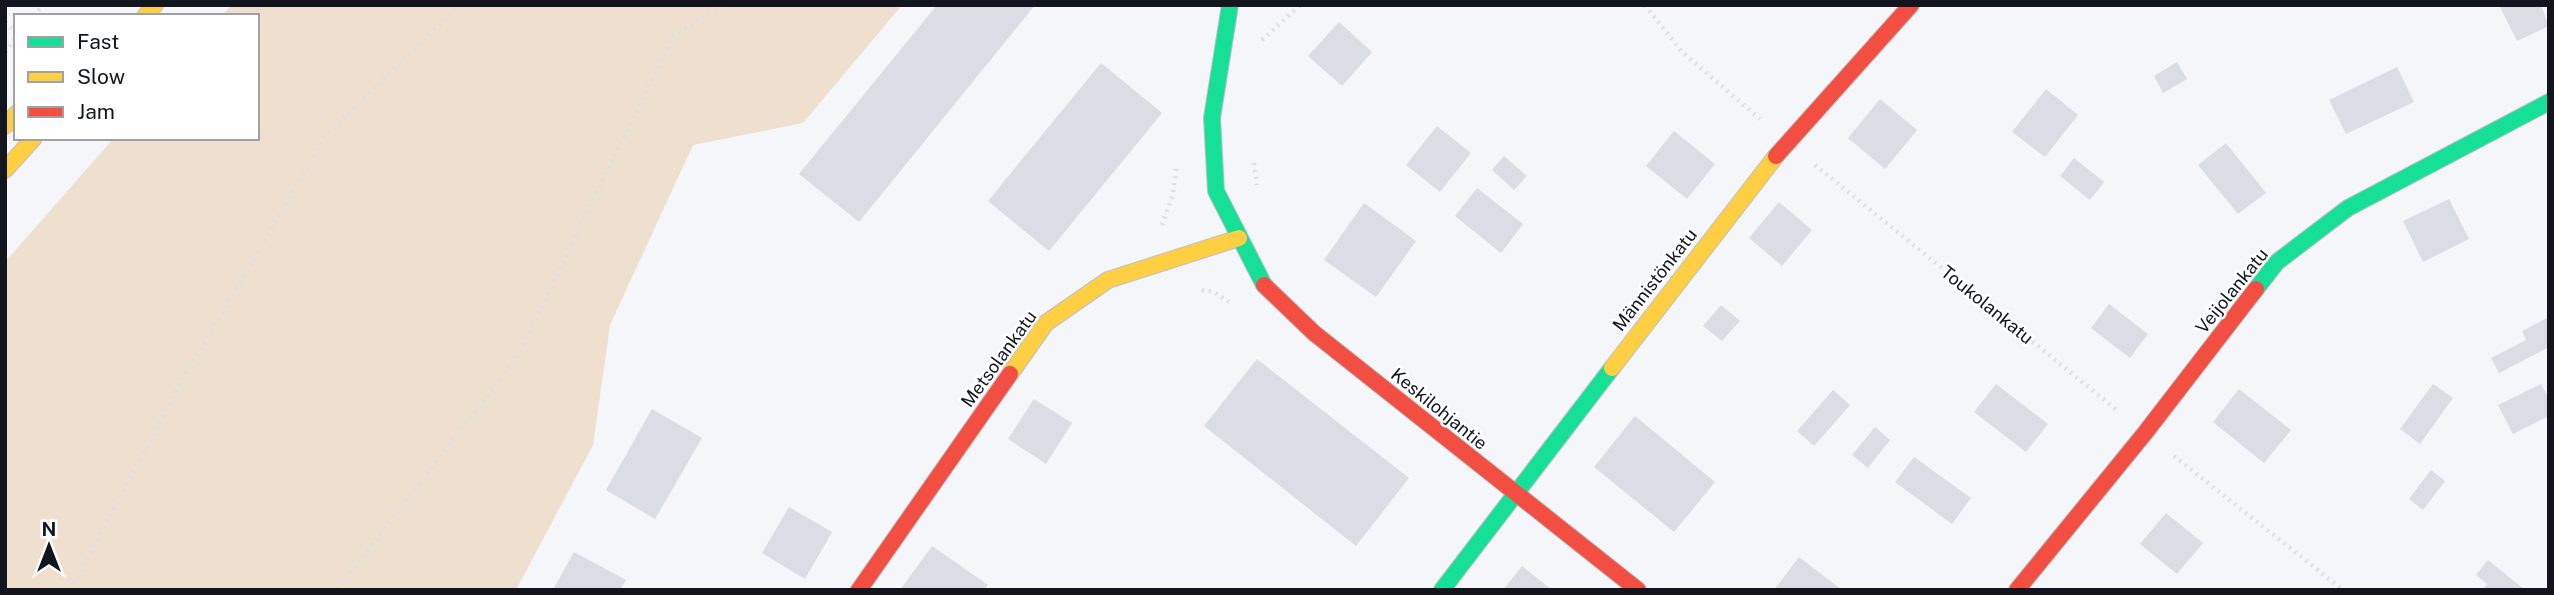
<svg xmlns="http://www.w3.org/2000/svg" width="2554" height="595" font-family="'Public Sans',sans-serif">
<rect width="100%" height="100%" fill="#f4f6f9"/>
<path fill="#eedfce" d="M 231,5 L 902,5 L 803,123 L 693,145 L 610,325 L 593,445 L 516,590 L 5,590 L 5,262 L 114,138 L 257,138 L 257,16 L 222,16 Z"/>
<path fill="#dadde3" d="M 937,5 L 1035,5 L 859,222 L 799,174 Z
M 2499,5 L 2541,5 L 2549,26 L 2517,41 Z
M 1339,22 L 1372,52 L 1342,86 L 1308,56 Z
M 2177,62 L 2187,79 L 2163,93 L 2154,76 Z
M 1101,63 L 1162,113 L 1049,251 L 988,201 Z
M 2397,67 L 2414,102 L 2346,134 L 2329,100 Z
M 2046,89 L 2078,115 L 2045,157 L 2012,132 Z
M 1880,99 L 1917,130 L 1885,169 L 1848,138 Z
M 1437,126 L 1471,153 L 1440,192 L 1406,165 Z
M 1674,131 L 1715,164 L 1687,199 L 1646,166 Z
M 2226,143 L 2266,193 L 2238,214 L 2198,165 Z
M 1504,156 L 1527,176 L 1514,190 L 1492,170 Z
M 2074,158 L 2104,182 L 2090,200 L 2060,176 Z
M 1477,188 L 1523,224 L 1501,253 L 1455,216 Z
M 2449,199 L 2469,239 L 2423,262 L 2403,221 Z
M 1779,202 L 1812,230 L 1782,266 L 1749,238 Z
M 1364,203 L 1416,241 L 1376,297 L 1324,260 Z
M 2109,304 L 2148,334 L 2130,358 L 2091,328 Z
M 1721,305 L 1740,321 L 1722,341 L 1703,326 Z
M 2549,317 L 2549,347 L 2499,373 L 2491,358 L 2526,340 L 2522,331 Z
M 1257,359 L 1409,478 L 1356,546 L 1204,426 Z
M 1996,384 L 2048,424 L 2026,452 L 1974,412 Z
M 2433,384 L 2453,398 L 2420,444 L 2400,429 Z
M 2541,384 L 2549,399 L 2549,416 L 2513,434 L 2498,405 Z
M 2239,389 L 2291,430 L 2264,463 L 2213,422 Z
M 1833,390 L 1850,405 L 1814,446 L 1797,431 Z
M 1034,399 L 1072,423 L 1046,464 L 1008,439 Z
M 652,409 L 702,438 L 655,519 L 606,490 Z
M 1635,416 L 1715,482 L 1674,532 L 1594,467 Z
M 1875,427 L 1890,440 L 1868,468 L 1852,455 Z
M 1914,457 L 1971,498 L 1952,524 L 1895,482 Z
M 2431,470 L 2445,481 L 2423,510 L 2409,499 Z
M 789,507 L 832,532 L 805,579 L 762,553 Z
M 2166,513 L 2203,543 L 2177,574 L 2140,544 Z
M 932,546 L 988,585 L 984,590 L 900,590 Z
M 574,552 L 626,580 L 620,590 L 553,590 Z
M 1799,557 L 1842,590 L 1774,590 Z
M 2488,560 L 2525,590 L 2482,590 L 2487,584 L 2476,575 Z
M 1522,566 L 1552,590 L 1503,590 Z"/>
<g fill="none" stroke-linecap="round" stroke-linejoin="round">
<defs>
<path id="fast" d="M 1230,5 L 1212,118 L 1216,191 L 1264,285
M 2256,289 L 2277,262 L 2348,208 L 2549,102
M 1442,590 L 1612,368"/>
<path id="slow" d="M 145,16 L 155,5
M 5,126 L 16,114
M 5,170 L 34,138
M 1612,368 L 1776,156
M 1010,374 L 1046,323 L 1108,280 L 1239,238"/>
<path id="jam" d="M 1776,156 L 1911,5
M 1264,285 L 1314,333 L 1638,590
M 859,590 L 1010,374
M 2017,590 L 2145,433 L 2256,289"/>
</defs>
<use href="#fast" stroke="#bec0c6" stroke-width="18"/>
<use href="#slow" stroke="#bec0c6" stroke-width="18"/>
<use href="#jam" stroke="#bec0c6" stroke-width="18"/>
<path stroke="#dedfe0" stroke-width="4.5" stroke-dasharray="2 5" stroke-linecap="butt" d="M 1645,5 L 1682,52 L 1760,119
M 34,16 L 43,5
M 5,22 L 16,34
M 1262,40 L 1300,5
M 5,52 L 16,38
M 1254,163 L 1257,185
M 1815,165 L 2118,411
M 1162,225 L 1173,194 L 1176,169
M 1202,290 L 1214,292 L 1229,302
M 2174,456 L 2343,590
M 71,590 L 183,379 L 327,134 L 454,11 L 456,5
M 337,590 L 517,358 L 672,37 L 722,5"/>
<use href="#fast" stroke="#16e098" stroke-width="16"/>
<use href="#slow" stroke="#ffcf43" stroke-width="16"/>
<use href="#jam" stroke="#f24e42" stroke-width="16"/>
</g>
<g text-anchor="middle" stroke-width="5" stroke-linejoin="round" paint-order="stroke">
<g font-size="18" fill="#12151e" stroke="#fff">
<text transform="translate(1655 280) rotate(-52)" y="6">Männistönkatu</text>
<text transform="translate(2232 291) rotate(-51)" y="6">Veijolankatu</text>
<text transform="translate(1987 305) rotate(39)" y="6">Toukolankatu</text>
<text transform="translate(999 359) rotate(-54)" y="6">Metsolankatu</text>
<text transform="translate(1439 409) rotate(39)" y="6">Keskilohjantie</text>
</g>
</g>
<rect width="2554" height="595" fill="none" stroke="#12151e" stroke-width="14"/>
<rect x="14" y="14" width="245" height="126" fill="#ffffff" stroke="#a0a1a5" stroke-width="2"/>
<rect x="28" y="37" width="35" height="10" fill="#16e098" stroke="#a0a1a5" stroke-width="2"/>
<text x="77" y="49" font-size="21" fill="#12151e">Fast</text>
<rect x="28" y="72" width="35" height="10" fill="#ffcf43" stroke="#a0a1a5" stroke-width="2"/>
<text x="77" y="84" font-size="21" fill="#12151e">Slow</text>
<rect x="28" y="107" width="35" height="10" fill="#f24e42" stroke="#a0a1a5" stroke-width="2"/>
<text x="77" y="119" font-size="21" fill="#12151e">Jam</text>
<g transform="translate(49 546)" stroke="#ffffff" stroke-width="5" paint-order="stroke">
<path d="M0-5L12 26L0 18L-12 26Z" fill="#12151e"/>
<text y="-10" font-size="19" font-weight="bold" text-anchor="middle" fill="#12151e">N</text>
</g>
</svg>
